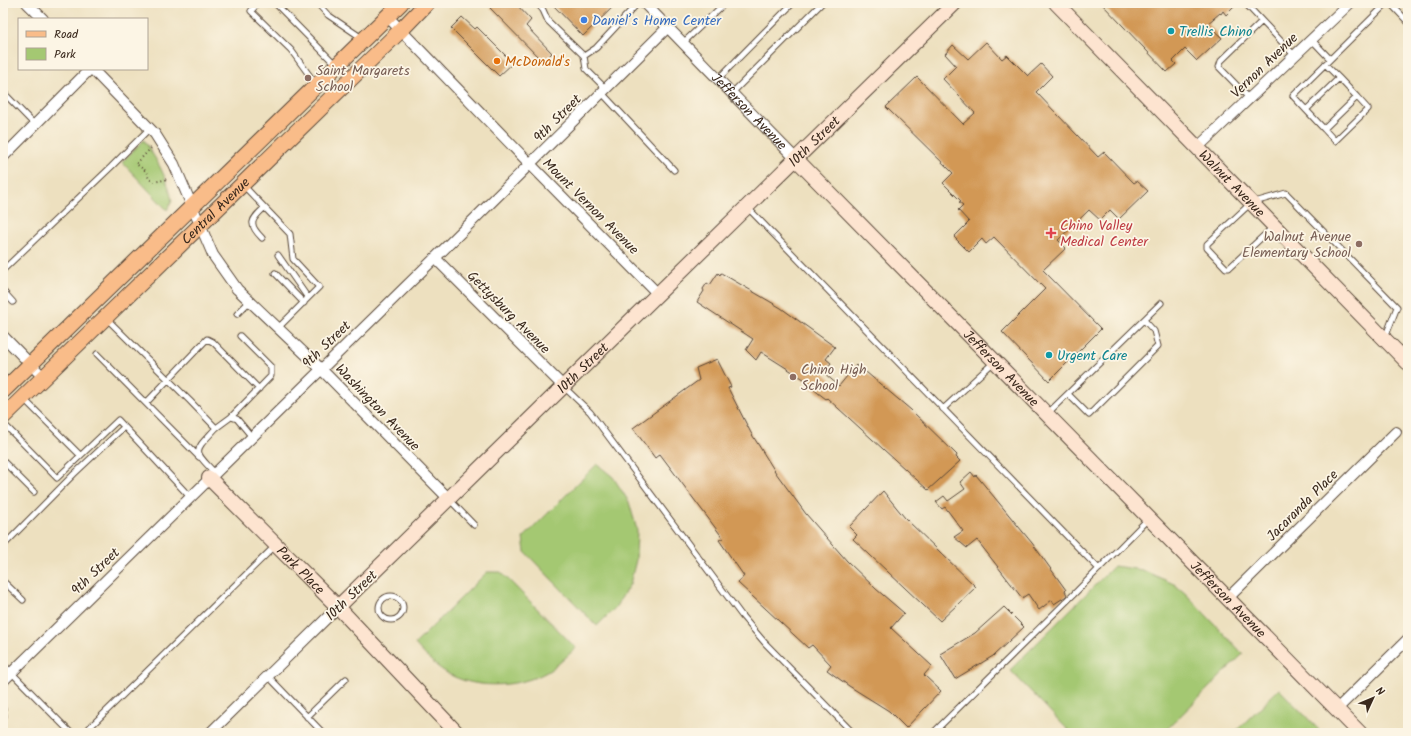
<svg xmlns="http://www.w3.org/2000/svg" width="1411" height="736" font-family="Kalam,sans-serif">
<rect width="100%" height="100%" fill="#fcf5e5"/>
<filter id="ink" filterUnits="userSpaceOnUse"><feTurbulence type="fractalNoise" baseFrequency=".025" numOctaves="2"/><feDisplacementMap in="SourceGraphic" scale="8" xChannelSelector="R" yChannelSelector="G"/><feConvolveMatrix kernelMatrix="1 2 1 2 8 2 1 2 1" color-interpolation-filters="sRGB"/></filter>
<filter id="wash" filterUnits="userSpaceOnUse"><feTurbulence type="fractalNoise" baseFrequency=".012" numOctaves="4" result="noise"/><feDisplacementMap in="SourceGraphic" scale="16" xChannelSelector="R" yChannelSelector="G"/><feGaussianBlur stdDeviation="0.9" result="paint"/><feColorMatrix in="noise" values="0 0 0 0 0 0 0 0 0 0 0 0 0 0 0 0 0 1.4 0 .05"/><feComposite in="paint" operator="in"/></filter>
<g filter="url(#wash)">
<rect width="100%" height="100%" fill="#ede0bf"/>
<path fill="#a4c872" stroke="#707948" d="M 144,140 C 156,159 168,178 172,201 L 167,210 L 122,162 Z
M 597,464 L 613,477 L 629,502 L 637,530 L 636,560 L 630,584 L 615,608 L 597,626 L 525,552 L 523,538 Z
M 1114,566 L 1142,570 L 1174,584 L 1186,594 L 1243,654 L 1163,733 L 1071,733 L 1010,670 Z
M 487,572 L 501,572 L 576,648 C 567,656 555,668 545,673 C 517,688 471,690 444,671 C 433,664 424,654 415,644 Z
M 1279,689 L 1322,733 L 1234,733 Z"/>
<g id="blocks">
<path fill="#d29854" d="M 495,3 L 515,3 L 531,20 L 526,26 L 552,53 L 543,62 L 490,8 Z
M 551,3 L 617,3 L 583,36 Z
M 1101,3 L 1238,3 L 1226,15 L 1223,11 L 1221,14 L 1220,13 L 1207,24 L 1222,38 L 1197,61 L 1185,49 L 1173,61 L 1176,64 L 1167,72 Z
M 462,17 L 475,29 L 477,27 L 513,63 L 499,76 L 451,28 Z
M 986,42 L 1002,59 L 1007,55 L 1028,76 L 1041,64 L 1052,76 L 1036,92 L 1098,157 L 1104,152 L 1134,183 L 1137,181 L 1148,191 L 1119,219 L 1110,210 L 1100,220 L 1089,210 L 1058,240 L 1066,248 L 1043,270 L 1101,329 L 1049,381 L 1002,332 L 1045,289 L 994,237 L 986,244 L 982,239 L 969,252 L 954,237 L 969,222 L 958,210 L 963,205 L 959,202 L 961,201 L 943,183 L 953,173 L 886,107 L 917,77 L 963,124 L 975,113 L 943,79 L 956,66 L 945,54 L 953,45 L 968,59 Z
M 718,273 L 720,275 L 721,273 L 781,308 L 835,347 L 826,359 L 831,363 L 824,373 L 839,386 L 856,365 L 859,369 L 860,367 L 911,410 L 957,455 L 956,457 L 960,461 L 928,490 L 827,398 L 826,399 L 809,386 L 810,383 L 761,352 L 756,360 L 746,350 L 753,339 L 697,302 L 704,291 L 703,289 L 707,283 L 710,285 Z
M 717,359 L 731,387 L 728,388 L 751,433 L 776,473 L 806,514 L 847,561 L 876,589 L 904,613 L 891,628 L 932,666 L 924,675 L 941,691 L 906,728 L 889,711 L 849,686 L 827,670 L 831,665 L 812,645 L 808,648 L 738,583 L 744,576 L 719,540 L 723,538 L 660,454 L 655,458 L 633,428 L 699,380 L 696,368 Z
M 971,472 L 975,477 L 976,475 L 1032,543 L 1066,590 L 1065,591 L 1067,595 L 1065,597 L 1054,604 L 1052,600 L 1039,610 L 1028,594 L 1022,598 L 977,540 L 967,548 L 954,537 L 963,531 L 945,507 L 942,509 L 936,502 L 944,496 L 948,501 L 965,489 L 960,482 Z
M 883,491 L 905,518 L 976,587 L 940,621 L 853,539 L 857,535 L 849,527 Z
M 1004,607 L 1024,627 L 993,656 L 955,679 L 940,654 L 975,633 Z"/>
</g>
</g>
<g filter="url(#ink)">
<use href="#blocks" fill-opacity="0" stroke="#564536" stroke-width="1"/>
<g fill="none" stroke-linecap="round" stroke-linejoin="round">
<defs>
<path id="lane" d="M 258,3 L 251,11 L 291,50 L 315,83
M 275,3 L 336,65
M 317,3 L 328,15 L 362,38
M 537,3 L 543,10 L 548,21 L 584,56 L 586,69 L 606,89
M 1245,3 L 1294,55
M 1390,3 L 1408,22
M 1311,39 L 1330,59
M 683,43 L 725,3
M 584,56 L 596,48 L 638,3
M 1325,64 L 1339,78
M 718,79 L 793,3
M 3,92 L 35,125
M 602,93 L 674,170
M 732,93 L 822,3
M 1249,98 L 1219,67 L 1221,61 L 1262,21
M 1306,110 L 1339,78 L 1357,97 L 1324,129 L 1293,96 L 1387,3
M 1324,129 L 1335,141 L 1368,109 L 1357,97
M 243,185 L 290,234 L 293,259 L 319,287 L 278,328
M 747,207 L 1099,569
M 1273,227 L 1229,268 L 1226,268 L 1207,248 L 1207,244 L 1251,203 L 1286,193 L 1397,307 L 1385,338
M 262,238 C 248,224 251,220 264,208
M 278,255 L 308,298
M 3,270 L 111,167 L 150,128
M 275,273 L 304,303
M 3,291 L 13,302
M 237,314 L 250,301
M 106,318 L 190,401 L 216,428 L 231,417 L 237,419 L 252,437
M 97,354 L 199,457
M 565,388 L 590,412 L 742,616 L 765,643 L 853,733
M 1068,394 L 1089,415 L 1158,346 L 1154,331 L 1144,320
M 23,398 L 80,455
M 146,403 L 207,339 L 213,342 L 259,389
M 943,409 L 994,362
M 1048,413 L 1161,303
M 231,417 L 271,376 L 271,367 L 240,336
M 3,423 L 57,478 L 118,420 L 190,497
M 3,461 L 34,492
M 215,473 C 192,449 194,452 216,428
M 450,500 L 474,525
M 3,546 L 74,474 L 124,427
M 3,581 L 23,600
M379 608a12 12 0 1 1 24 0a12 12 0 1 1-24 0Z
M 3,664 L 71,733
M 268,676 L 323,733
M 3,709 L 4,716 L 3,719
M 307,717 L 346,679
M 84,733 L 275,546
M 933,733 L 1074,594 L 1148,519"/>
<g id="street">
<path d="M 27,3 L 43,19"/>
<path id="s1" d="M 644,3 L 796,159"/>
<path d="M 388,17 L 530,164 L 658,294"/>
<path d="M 92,69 L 155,134 L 174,164 L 213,255 L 237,289 L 321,369 L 449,499"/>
<path d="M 1197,148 L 1350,3"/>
<path d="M 3,157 L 90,69"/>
<path d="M 435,258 L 563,386"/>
<path d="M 3,336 L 43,377"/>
<path d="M 1228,598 L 1396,432"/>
<path d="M 3,681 L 435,258 L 668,27"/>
<path d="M 1337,709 L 1408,639"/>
<path d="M 210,733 L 338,607"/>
</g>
<g id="secondary">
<path id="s2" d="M 1056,3 L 1408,363"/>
<path id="s3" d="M 796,159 L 1360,733"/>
<path id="s4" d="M 209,478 L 338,607 L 457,733"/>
<path id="s5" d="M 338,607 L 955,3"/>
</g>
<g id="primary">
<path d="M 3,391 L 401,3"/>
<path id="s6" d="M 3,417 L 401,30 L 427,3"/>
</g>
</defs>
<use href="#lane" stroke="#564536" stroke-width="7"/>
<use href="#street" stroke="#564536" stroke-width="12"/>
<use href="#secondary" stroke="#564536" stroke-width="16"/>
<use href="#primary" stroke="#564536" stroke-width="17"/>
<path stroke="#564536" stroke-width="2" stroke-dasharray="1 3" stroke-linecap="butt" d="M 151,148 L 136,164 L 146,171 L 149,179 L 154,182 L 168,179"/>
<use href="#lane" stroke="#fff" stroke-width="5"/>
<use href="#street" stroke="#fff" stroke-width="10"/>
<use href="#secondary" stroke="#fde4d0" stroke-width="14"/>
<use href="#primary" stroke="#f9bc89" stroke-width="15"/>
</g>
</g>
<circle fill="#3f7fe0" stroke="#fcf5e5" stroke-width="1.5" cx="584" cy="20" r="4"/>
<g fill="#0f9aa8" stroke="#fcf5e5" stroke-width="1.5">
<circle cx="1171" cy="31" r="4"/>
<circle cx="1049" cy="355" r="4"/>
</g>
<circle fill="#e8710a" stroke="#fcf5e5" stroke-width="1.5" cx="497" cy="61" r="4"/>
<g fill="#8d6e63" stroke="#fcf5e5" stroke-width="1.5">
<circle cx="308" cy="78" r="4"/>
<circle cx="1359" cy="244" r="4"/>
<circle cx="793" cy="377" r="4"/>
</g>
<path fill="#e0444e" stroke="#fcf5e5" stroke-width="1.5" d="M1049 227h4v4h4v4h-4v4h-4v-4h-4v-4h4z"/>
<g text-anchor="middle" stroke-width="3.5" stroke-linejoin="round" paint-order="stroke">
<g font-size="14" fill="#366cbe" stroke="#fcf5e5" text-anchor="start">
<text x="592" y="25">Daniel’s Home Center</text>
</g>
<g font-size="14" fill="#0d838f" stroke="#fcf5e5" text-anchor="start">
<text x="1179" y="36">Trellis Chino</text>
<text x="1057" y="360">Urgent Care</text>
</g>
<g font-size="14" fill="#c56008" stroke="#fcf5e5" text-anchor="start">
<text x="505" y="66">McDonald's</text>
</g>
<g font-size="14" fill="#3b2a1e" stroke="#fcf5e5">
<text transform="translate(1264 65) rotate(-44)" y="5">Vernon Avenue</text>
<text dy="5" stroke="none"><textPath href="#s1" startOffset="151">Jefferson Avenue</textPath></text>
<text transform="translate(557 118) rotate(-45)" y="5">9th Street</text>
<text dy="5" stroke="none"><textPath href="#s5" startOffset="666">10th Street</textPath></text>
<text dy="5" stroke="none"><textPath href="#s2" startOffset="252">Walnut Avenue</textPath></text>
<text transform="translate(591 206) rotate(45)" y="5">Mount Vernon Avenue</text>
<text dy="5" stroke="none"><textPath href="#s6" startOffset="296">Central Avenue</textPath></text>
<text transform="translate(509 312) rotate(45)" y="5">Gettysburg Avenue</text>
<text transform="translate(326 344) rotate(-44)" y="5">9th Street</text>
<text dy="5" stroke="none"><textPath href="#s5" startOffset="342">10th Street</textPath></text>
<text dy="5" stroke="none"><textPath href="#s3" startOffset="293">Jefferson Avenue</textPath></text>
<text transform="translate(378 407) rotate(46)" y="5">Washington Avenue</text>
<text transform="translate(1302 505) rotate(-45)" y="5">Jacaranda Place</text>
<text dy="5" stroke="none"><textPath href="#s4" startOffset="130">Park Place</textPath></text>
<text transform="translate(95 571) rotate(-44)" y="5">9th Street</text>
<text transform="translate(351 595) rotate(-44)" y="5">10th Street</text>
<text dy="5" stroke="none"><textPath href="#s3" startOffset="617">Jefferson Avenue</textPath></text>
</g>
<g font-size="14" fill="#785e54" stroke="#fcf5e5" text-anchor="start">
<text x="316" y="75">Saint Margarets<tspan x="316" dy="16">School</tspan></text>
<text x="1351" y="241" text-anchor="end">Walnut Avenue<tspan x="1351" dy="16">Elementary School</tspan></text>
<text x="801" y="374">Chino High<tspan x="801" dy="16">School</tspan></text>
</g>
<g font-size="14" fill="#be3a42" stroke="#fcf5e5" text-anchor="start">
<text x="1060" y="230">Chino Valley<tspan x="1060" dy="16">Medical Center</tspan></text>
</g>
</g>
<rect width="1411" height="736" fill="none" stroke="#fcf5e5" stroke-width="16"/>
<rect x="18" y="18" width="130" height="52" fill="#fcf5e5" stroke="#afa495"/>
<rect x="26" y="31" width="20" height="6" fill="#f9bc89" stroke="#afa495"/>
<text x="54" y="38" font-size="12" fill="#3b2a1e">Road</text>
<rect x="26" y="48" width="20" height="12" fill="#a4c872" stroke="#afa495"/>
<text x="54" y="58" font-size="12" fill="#3b2a1e">Park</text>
<g transform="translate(1373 698) rotate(46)" stroke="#fcf5e5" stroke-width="3" paint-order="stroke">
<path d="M0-3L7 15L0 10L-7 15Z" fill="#3b2a1e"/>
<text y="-6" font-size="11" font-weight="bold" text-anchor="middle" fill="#3b2a1e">N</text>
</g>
</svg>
